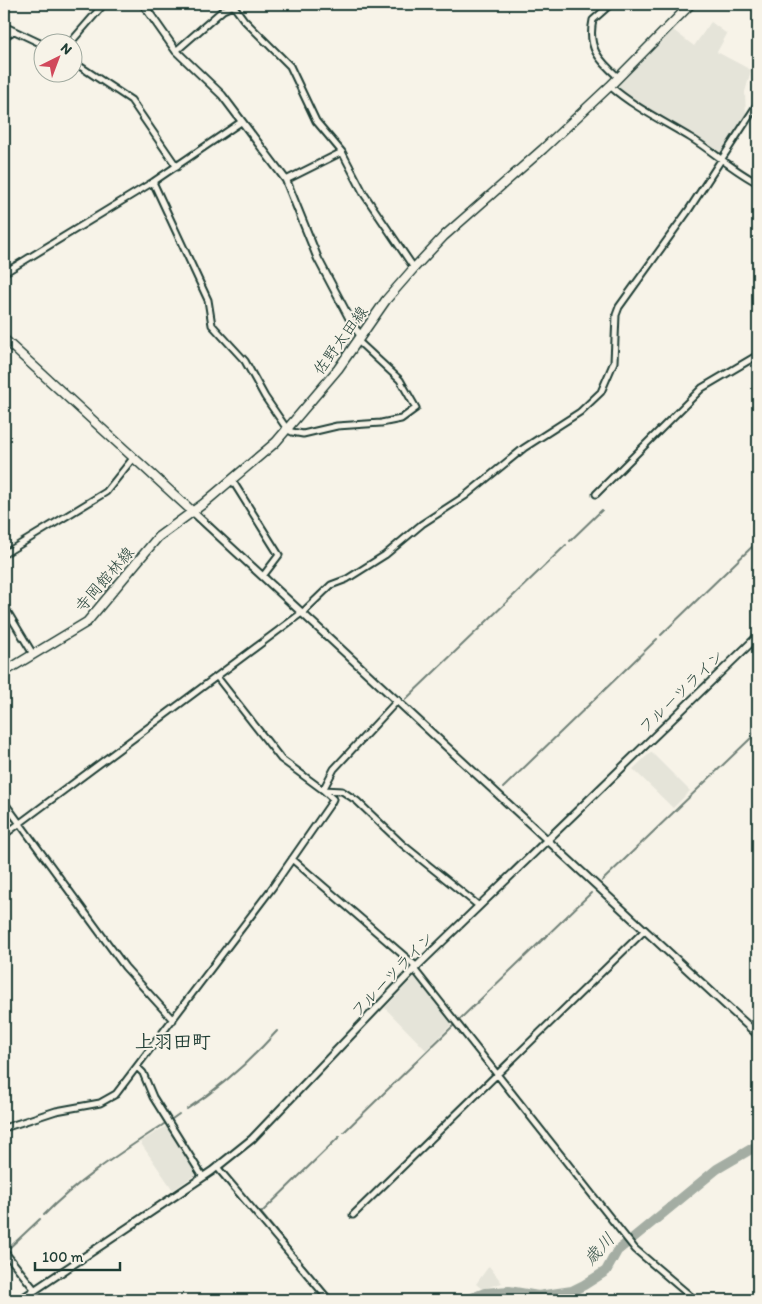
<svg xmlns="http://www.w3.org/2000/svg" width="762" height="1304" font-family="Itim,'Klee One',sans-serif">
<rect width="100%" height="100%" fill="#f7f3e8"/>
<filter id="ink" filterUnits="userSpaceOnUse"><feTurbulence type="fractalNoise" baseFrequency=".02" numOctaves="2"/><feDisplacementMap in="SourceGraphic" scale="10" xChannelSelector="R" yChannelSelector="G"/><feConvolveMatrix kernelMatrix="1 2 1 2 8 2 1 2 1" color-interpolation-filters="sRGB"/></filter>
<g filter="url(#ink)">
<path fill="#e5e4d9" d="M 711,22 L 727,34 L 717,52 L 751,70 L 745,92 L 746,115 L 721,153 L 717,154 L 645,108 L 616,87 L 673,30 L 694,46 Z
M 651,752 L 690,791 L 673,808 L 633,769 Z
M 416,975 L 453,1023 L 426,1050 L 385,1008 Z
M 168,1125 L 199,1172 L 173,1190 L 140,1142 Z
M 489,1266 L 502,1283 L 482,1289 L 476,1284 Z
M 4,1282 L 14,1297 L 9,1300 L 4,1300 Z"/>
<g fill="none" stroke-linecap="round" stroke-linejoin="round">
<path stroke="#6f8077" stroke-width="2" d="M 570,541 L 602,510
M 661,635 L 758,541
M 406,699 L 566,545
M 755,734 L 758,731
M 503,788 L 657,639
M 602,881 L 751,738
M 459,1020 L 591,893
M 187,1109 C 222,1087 250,1061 277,1031
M 172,1119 L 179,1114
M 344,1132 L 454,1025
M 44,1215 C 79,1179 122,1152 164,1124
M 7,1250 L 40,1219
M 300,1261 L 261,1213 L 340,1136
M 304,1265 L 333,1300"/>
<path stroke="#a4ada3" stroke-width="10" d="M 467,1300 L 485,1293 L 509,1291 L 538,1296 L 572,1291 L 584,1285 L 606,1271 L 617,1251 L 717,1169 L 758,1145"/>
<defs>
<path id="minor" d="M 611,4 L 593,20 C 587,48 599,60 618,77
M 233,5 L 244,20 L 290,66 L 316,121 L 342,152 L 364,194 L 414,268
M 4,26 L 42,44
M 4,37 L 14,31
M 71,42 L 104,4
M 176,51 L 223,10 L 237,4
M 72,61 L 131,100 L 177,167
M 610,86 C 634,107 663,121 691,138 C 714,152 734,171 758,183
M 286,180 L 342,152
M 153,182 L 208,300 L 212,325 L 245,361 L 265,397 L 287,429 L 292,432 L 303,434 L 337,426 L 381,423 L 401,419 L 416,408 L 400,380 L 358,341
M 4,273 L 153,182 L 241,122
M 232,480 L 279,555 L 263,576
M 596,494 L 702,388 L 758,355
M 4,554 L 106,492 L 134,457
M 4,606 L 33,654
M 217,677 L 281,759 L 323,790 L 342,791 L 357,801 L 402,844 L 479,906
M 4,802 L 125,967 L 173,1020
M 4,835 L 303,612 L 331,585 L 347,579 L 385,555 L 422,524 L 465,496 L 524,448 L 580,412 L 601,392 L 614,362 L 616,315 L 619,307 L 688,211 L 758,103
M 292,859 L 417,967
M 414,969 L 635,1249 L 695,1300
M 137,1067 L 143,1073 L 153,1097 L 203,1177
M 4,1128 L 56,1111 L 100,1103 L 116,1094 L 272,888 L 331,803 L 333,799 L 323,790 L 334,769 L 398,700
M 217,1167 L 329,1300
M 353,1215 L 645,930
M 4,1251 L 35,1290"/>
<path id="tertiary" d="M 143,4 L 176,51 L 222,95 L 286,180 L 318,259 L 354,327 L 361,336
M 193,512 L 758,1035
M 20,1300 L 212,1171 L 252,1139 L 414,969 L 758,636"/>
<path id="secondary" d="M 4,339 L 193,512
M 4,672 L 87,622 L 158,537 L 203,504 L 276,442 L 338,369 L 386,300 L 414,268 L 444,236 L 543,149 L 610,86 L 691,4"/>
</defs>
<use href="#minor" stroke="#1f3d34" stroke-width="9"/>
<use href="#tertiary" stroke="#1f3d34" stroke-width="10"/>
<use href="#secondary" stroke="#1f3d34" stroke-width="11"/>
<use href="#minor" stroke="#f7f3e8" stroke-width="5"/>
<use href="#tertiary" stroke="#f7f3e8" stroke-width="6"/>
<use href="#secondary" stroke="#f7f3e8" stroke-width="8"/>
</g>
</g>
<g text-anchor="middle" stroke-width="4" stroke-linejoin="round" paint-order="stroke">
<g font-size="16" fill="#1f3d34" stroke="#f7f3e8">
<text transform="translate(340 340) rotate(-54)" y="6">佐野太田線</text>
<text transform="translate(104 579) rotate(-49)" y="6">寺岡館林線</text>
<text transform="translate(681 691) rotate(-44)" y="6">フルーツライン</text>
<text transform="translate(392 974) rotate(-46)" y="6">フルーツライン</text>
</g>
<g font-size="18" font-style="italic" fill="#405950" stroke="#f7f3e8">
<text transform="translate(599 1249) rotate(-47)" y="6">歳川</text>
</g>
<g font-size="19" font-weight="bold" fill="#1f3d34" stroke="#f7f3e8">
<text x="173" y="1048">上羽田町</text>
</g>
</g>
<rect width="762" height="1304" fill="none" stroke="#f7f3e8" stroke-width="20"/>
<rect x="10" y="10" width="742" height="1284" fill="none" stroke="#1f3d34" stroke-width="2" filter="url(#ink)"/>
<g transform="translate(58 58) rotate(42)"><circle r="24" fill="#f7f3e8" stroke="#a1aaa0"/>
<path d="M0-4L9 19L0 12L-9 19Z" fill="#d1495b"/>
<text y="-8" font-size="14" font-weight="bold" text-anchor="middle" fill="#1f3d34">N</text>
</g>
<path d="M35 1262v8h85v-8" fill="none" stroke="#1f3d34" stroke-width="2.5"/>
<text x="42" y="1262" font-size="15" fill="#1f3d34" stroke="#f7f3e8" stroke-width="4" paint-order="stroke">100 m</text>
</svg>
